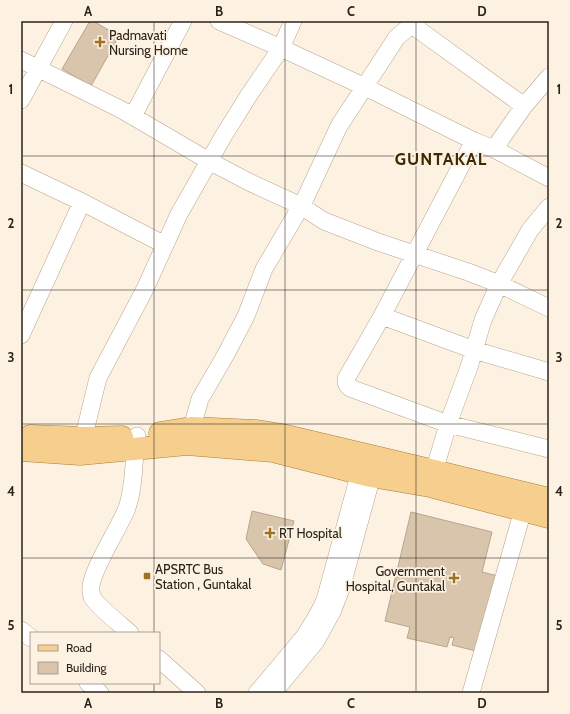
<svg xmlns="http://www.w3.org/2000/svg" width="570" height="714" font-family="Cabin,sans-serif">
<rect width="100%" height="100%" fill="#fdf1e2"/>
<path fill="#d8c5ac" stroke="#b7a58d" d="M 90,21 L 93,21 L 119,36 L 91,86 L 62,69 Z
M 252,511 L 294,521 L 281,570 L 263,564 L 246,539 Z
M 411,512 L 492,532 L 482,572 L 498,576 L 480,652 L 452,645 L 454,638 L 450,637 L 447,647 L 407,638 L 410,627 L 385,621 Z"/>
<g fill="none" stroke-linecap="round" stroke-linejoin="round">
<defs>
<path id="minor" d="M 219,21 L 281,48 L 365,87 L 474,141 L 494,149 L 549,178
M 412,25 L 524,106
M 21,60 L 122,110 L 209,161 L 249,182 L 301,206 L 324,221 L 378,242 L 468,272 L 499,284 L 549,308
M 21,100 L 64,21
M 133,116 L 183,21
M 474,141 L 382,316 L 346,379 C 346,383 346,385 350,388 L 448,424 L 549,449
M 494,149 L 524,106 L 549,77
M 21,173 L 82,202 L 165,245
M 382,316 L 474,350 L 549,372
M 21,335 L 82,202
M 189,438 L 200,399 L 225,356 L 246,316 L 264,269 L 304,201 L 339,126 L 397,37 L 417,21
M 81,448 L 98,378 L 145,289 L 179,214 L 224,135 L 249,95 L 281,48 L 293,21
M 431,482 L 448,424 L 469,367 L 483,320 L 499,284 L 530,230 L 549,207
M 21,630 L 31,638
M 130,633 C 121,625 97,606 92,597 C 92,596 91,593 91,591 C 88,575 120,527 127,508 C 135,485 133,460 137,436
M 159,659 L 197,693
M 88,683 L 100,693
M 257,693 L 304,637 L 317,616 L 325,600 L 363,461
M 273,693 L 316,641 L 332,612 L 341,589 L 375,465
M 471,693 L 523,510"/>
<path id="major" d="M 160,433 L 191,428 L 257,431 L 282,435 L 434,471 L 549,499
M 30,436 L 84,438 L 122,437
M 21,450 L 80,454 L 187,444 L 273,451 L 371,476 L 430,486 L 549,517"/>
</defs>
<use href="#minor" stroke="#b7a68d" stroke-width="18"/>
<use href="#major" stroke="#ab7e36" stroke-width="23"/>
<use href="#minor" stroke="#fff" stroke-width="17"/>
<use href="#major" stroke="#f6cf8f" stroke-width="22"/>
</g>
<path fill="none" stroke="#2a2319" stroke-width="1" stroke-opacity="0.55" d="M 154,21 L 154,633M 285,21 L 285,693M 416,21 L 416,693M 21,156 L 549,156M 21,290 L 549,290M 21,424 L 549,424M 21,558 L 549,558M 154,683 L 154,693"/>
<g fill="#9f7123" stroke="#fdf1e2" stroke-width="1.5">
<path d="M98 36h4v4h4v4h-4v4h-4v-4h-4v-4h4z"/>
<path d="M268 527h4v4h4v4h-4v4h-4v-4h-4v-4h4z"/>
<rect x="143" y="572" width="8" height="8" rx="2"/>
<path d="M452 572h4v4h4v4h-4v4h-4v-4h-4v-4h4z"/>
</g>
<g text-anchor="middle" stroke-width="3.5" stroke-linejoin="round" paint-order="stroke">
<g font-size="13" fill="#2a2319" stroke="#fdf1e2" text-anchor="start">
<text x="109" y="40">Padmavati<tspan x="109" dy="15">Nursing Home</tspan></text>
<text x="279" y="538">RT Hospital</text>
<text x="155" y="574">APSRTC Bus<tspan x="155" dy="15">Station , Guntakal</tspan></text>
<text x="445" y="576" text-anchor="end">Government<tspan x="445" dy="15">Hospital, Guntakal</tspan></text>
</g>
<g font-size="17" font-weight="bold" letter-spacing="1" fill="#3e2903" stroke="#fdf1e2">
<text x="441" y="165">GUNTAKAL</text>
</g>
</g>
<rect width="570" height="714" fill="none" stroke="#fdf1e2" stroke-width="44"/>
<rect x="30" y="632" width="130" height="52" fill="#fdf1e2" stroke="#a99f92"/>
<rect x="38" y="645" width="20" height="6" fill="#f6cf8f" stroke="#a99f92"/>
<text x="66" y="652" font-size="12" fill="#2a2319">Road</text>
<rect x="38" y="662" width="20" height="12" fill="#d8c5ac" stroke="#a99f92"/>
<text x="66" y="672" font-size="12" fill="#2a2319">Building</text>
<rect x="22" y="22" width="526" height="670" fill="none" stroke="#2a2319" stroke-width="1.5"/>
<g font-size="13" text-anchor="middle" font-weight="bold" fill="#2a2319">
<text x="88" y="16">A</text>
<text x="219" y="16">B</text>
<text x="351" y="16">C</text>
<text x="482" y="16">D</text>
<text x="11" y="94">1</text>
<text x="559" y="94">1</text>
<text x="11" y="228">2</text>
<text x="559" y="228">2</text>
<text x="11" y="362">3</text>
<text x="559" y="362">3</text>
<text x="11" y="496">4</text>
<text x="559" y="496">4</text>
<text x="11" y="630">5</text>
<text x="559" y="630">5</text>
<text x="88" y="708">A</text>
<text x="219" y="708">B</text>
<text x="351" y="708">C</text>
<text x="482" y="708">D</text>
</g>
</svg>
